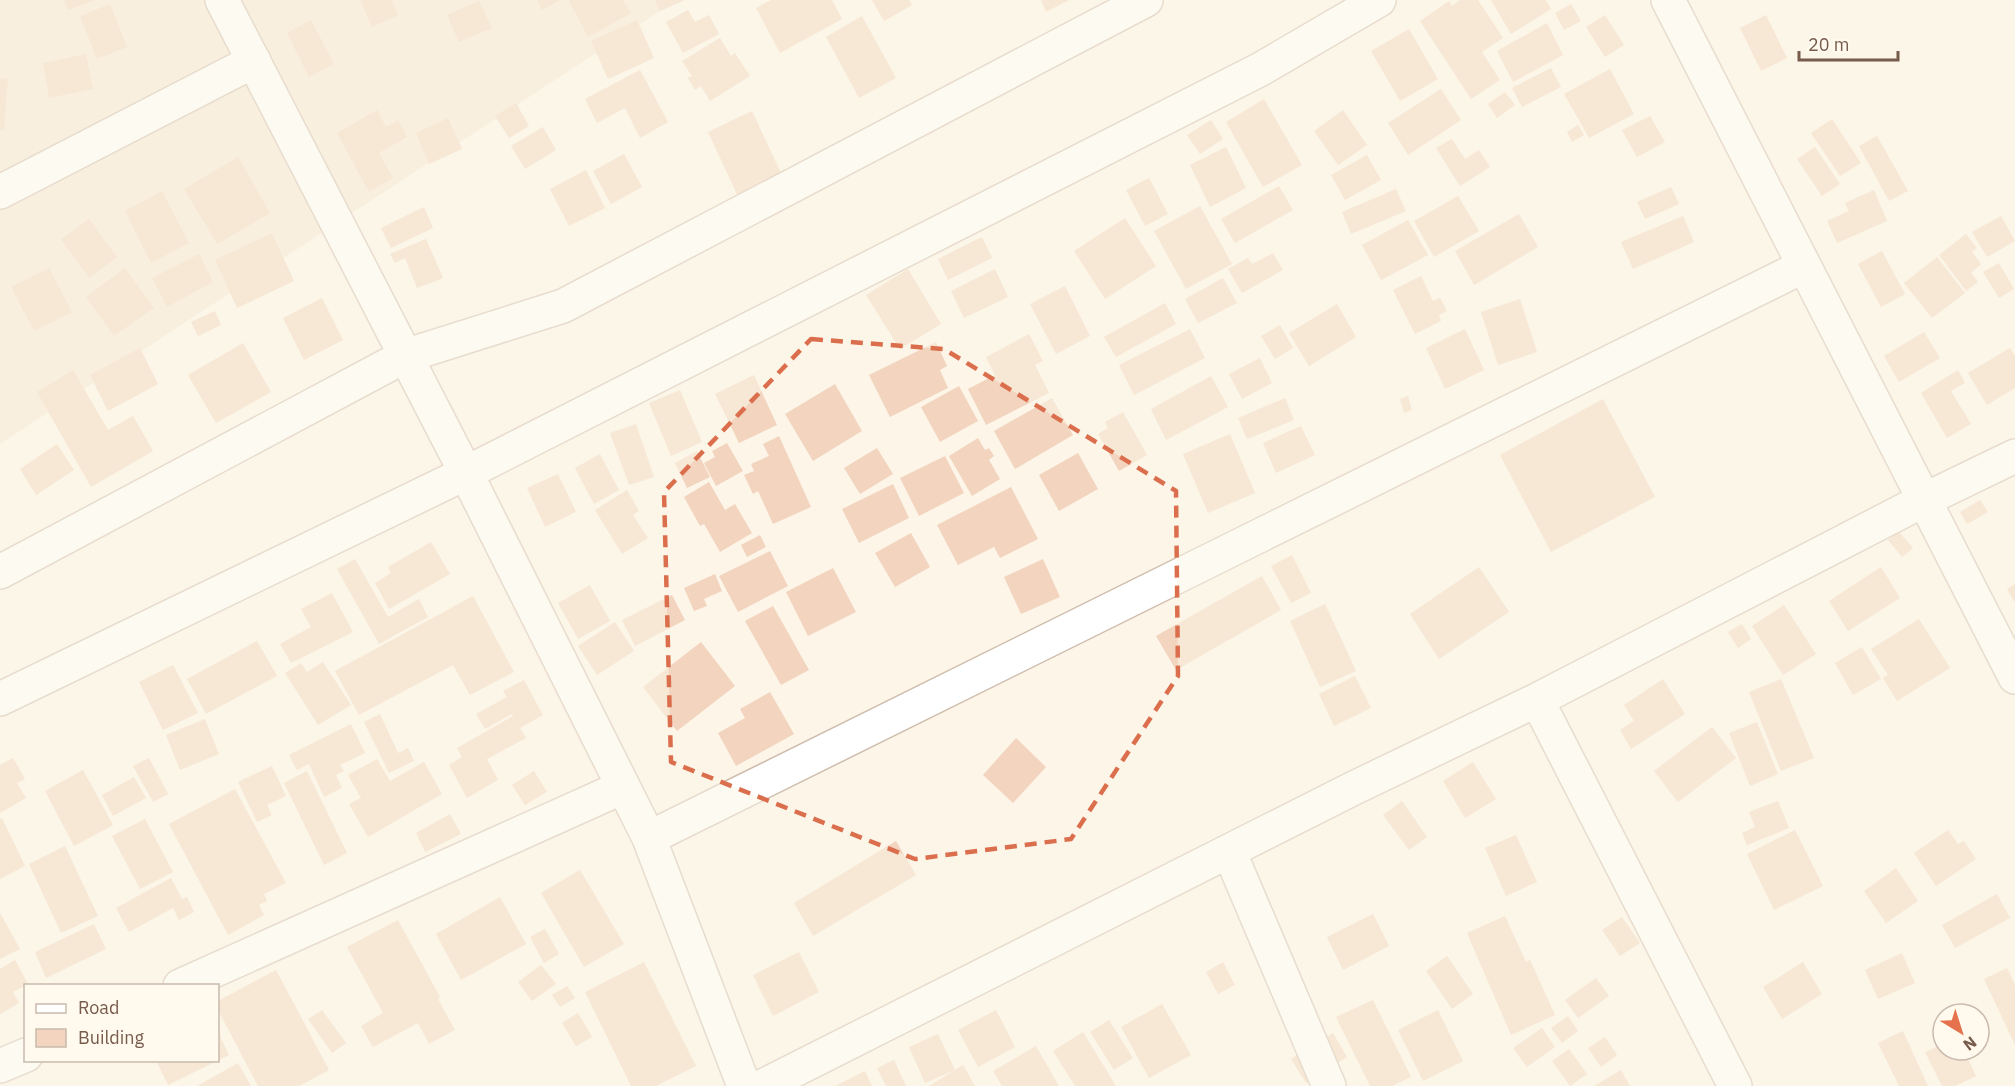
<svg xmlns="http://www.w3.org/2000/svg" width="2015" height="1086" font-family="'IBM Plex Sans',sans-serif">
<rect width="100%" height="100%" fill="#fcf5e8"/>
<path fill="#f4e7d6" d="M 0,0 L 677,0 L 0,444 Z"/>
<path fill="#f2d4bf" d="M 64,0 L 95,0 L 68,10 Z
M 360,0 L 392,0 L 398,15 L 372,27 Z
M 537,0 L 560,0 L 542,10 Z
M 571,0 L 623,0 L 631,13 L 588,37 L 569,1 Z
M 655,0 L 685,0 L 660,11 Z
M 771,0 L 832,0 L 842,19 L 780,53 L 756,8 Z
M 872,0 L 909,0 L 912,5 L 884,21 Z
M 1041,0 L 1069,0 L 1046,12 Z
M 1460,0 L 1478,0 L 1503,38 L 1482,52 L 1500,80 L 1471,99 L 1420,21 L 1449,1 L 1452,6 Z
M 1491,0 L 1546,0 L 1551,9 L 1511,34 Z
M 479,1 L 492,28 L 459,42 L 447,15 Z
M 110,4 L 127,47 L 97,59 L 80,16 Z
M 1571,4 L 1581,21 L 1564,30 L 1555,13 Z
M 688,10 L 695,22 L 709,15 L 719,34 L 683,53 L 666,22 Z
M 1605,15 L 1624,45 L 1605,57 L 1586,27 Z
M 1766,15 L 1787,58 L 1761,71 L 1740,28 Z
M 862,16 L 896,78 L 859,98 L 826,37 Z
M 311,20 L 334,64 L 309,77 L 287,33 Z
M 637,20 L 654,58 L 608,79 L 591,41 Z
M 1547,23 L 1563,55 L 1513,82 L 1497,51 Z
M 1409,29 L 1438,79 L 1400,101 L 1371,51 Z
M 720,38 L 731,56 L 735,53 L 750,76 L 710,101 L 701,86 L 695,90 L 688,78 L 692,76 L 682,61 Z
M 86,54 L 93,89 L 49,98 L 43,63 Z
M 1551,68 L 1561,87 L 1522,107 L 1512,88 Z
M 1610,69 L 1634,114 L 1589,138 L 1564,94 Z
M 640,70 L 668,122 L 640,138 L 625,108 L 597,123 L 585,99 Z
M 0,78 L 8,79 L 4,130 L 0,130 Z
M 1441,89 L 1461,120 L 1408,155 L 1388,123 Z
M 1505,92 L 1515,105 L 1497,118 L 1488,104 Z
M 1264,99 L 1302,165 L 1263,187 L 1226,122 Z
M 516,103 L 529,126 L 509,138 L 495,116 Z
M 377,110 L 386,127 L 398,120 L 407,137 L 379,153 L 393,178 L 369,192 L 337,133 Z
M 1343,110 L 1367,145 L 1338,165 L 1314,131 Z
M 752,111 L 786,184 L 742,205 L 708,132 Z
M 1650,116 L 1665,142 L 1637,157 L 1622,130 Z
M 448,118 L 462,149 L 429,164 L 416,133 Z
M 1832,119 L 1861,163 L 1840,176 L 1811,133 Z
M 1211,120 L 1223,139 L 1200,154 L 1187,135 Z
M 1578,125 L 1584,135 L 1572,142 L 1567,132 Z
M 543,127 L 556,150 L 525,169 L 511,146 Z
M 1877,136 L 1908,191 L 1889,201 L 1859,146 Z
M 1452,139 L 1465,159 L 1479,150 L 1490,167 L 1460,186 L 1436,148 Z
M 1226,147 L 1246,188 L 1210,207 L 1190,165 Z
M 1815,147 L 1840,184 L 1822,196 L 1797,159 Z
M 624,154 L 642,187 L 611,204 L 593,171 Z
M 1367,155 L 1381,180 L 1345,200 L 1331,175 Z
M 238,157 L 270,213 L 217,244 L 184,189 Z
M 586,170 L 605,208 L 569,226 L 550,189 Z
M 1149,178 L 1168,214 L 1145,226 L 1126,190 Z
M 1279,186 L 1293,210 L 1235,243 L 1221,219 Z
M 1671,187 L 1679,204 L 1645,219 L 1637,202 Z
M 1396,189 L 1406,211 L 1351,234 L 1342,212 Z
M 1874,190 L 1887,221 L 1837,243 L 1827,221 L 1849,211 L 1845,203 Z
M 162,191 L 189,243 L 151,263 L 125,211 Z
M 1458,196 L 1479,231 L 1434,257 L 1414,221 Z
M 1200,206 L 1232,264 L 1186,289 L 1154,231 Z
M 424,207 L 433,228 L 391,248 L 381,228 Z
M 1519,214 L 1538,247 L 1474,285 L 1455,251 Z
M 1683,216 L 1694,242 L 1633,269 L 1621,242 Z
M 2001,216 L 2015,241 L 1987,257 L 1972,232 Z
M 1125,218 L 1156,266 L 1105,299 L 1074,251 Z
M 89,219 L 117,257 L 89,278 L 61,239 Z
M 1408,220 L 1428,255 L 1381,280 L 1362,245 Z
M 272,233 L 294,281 L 237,308 L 215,260 Z
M 1966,234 L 1977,248 L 1972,252 L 1981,264 L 1971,273 L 1978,282 L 1966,291 L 1939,255 Z
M 982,237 L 992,258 L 948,280 L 938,259 Z
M 426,239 L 443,278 L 417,288 L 405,258 L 395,263 L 390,254 Z
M 1882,251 L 1905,294 L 1881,307 L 1858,264 Z
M 1273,253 L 1283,270 L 1242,293 L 1228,269 L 1248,258 L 1252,264 Z
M 199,254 L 213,282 L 167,307 L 152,278 Z
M 1937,257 L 1965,293 L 1932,318 L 1904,283 Z
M 1999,263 L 2014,289 L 1999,298 L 1983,272 Z
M 49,268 L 72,312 L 34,331 L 11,287 Z
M 125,268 L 154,308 L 114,336 L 86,297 Z
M 908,269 L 941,324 L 900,349 L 866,295 Z
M 995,269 L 1008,297 L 964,318 L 951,291 Z
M 1421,276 L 1433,301 L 1440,298 L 1447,311 L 1439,315 L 1441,321 L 1415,334 L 1393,290 Z
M 1223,278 L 1237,303 L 1198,323 L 1185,299 Z
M 1065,286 L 1090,336 L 1056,354 L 1030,304 Z
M 322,298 L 343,340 L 304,360 L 283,318 Z
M 1520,299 L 1537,352 L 1498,365 L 1481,312 Z
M 1165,303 L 1176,324 L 1116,357 L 1104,337 Z
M 1337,304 L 1356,337 L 1309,366 L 1289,333 Z
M 215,311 L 221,325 L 198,336 L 191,322 Z
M 1280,325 L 1293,348 L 1275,359 L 1261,336 Z
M 1190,329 L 1205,358 L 1134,395 L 1119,365 Z
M 1465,329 L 1484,370 L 1445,389 L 1426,348 Z
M 1924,332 L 1940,358 L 1899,382 L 1884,356 Z
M 1029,334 L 1043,361 L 1035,365 L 1049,393 L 986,425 L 968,389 L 995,375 L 986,357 Z
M 936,342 L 947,366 L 940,370 L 948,388 L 890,417 L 869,375 Z
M 243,343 L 271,392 L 216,423 L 188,375 Z
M 140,348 L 158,384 L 108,411 L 90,375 Z
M 2010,348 L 2015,356 L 2015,388 L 1987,405 L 1968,373 Z
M 1260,358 L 1272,383 L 1242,399 L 1229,374 Z
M 73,370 L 108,430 L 133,416 L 153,451 L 91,487 L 37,392 Z
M 1958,370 L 1965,383 L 1951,391 L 1971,424 L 1947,438 L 1921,393 Z
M 754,375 L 777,425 L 739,443 L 715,394 Z
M 1211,376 L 1228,407 L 1166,440 L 1151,409 Z
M 835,384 L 862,431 L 813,461 L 785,414 Z
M 959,386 L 978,421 L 940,442 L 921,407 Z
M 680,390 L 702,442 L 671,456 L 649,403 Z
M 1408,396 L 1412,410 L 1404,413 L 1400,399 Z
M 1052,398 L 1073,435 L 1015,469 L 994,431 Z
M 1285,398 L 1294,420 L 1247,439 L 1238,418 Z
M 1603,399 L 1655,497 L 1551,552 L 1500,455 Z
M 1123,412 L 1147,455 L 1119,471 L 1098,434 L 1108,428 L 1105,422 Z
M 636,424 L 654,477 L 629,485 L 610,433 Z
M 1301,426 L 1315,455 L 1276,473 L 1263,443 Z
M 1230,434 L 1255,493 L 1208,513 L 1183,454 Z
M 779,436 L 811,507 L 773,524 L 758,491 L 753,494 L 744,475 L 754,471 L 751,464 L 769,456 L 763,444 Z
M 978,438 L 985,450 L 989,448 L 994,456 L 989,460 L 1000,479 L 972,496 L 949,456 Z
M 727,443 L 743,471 L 716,486 L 704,463 L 715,457 L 712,451 Z
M 57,444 L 74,470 L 36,495 L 20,469 Z
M 877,448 L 893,474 L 860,494 L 844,468 Z
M 697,451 L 710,477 L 687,488 L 675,463 Z
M 1078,453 L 1098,489 L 1059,511 L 1039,475 Z
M 600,454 L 619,490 L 594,504 L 575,468 Z
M 945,456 L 964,493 L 919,516 L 900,478 Z
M 558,474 L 576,512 L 545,527 L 527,488 Z
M 709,482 L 725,510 L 735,504 L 752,533 L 720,552 L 704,524 L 700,526 L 684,497 Z
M 893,484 L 909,518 L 859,543 L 842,509 Z
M 1011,487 L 1038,539 L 1000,558 L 994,547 L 958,565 L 937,525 Z
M 627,490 L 639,511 L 633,515 L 648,538 L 622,554 L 595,510 Z
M 1980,500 L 1988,512 L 1967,524 L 1960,512 Z
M 1899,532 L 1913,548 L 1902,557 L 1888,540 Z
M 911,533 L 930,567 L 895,587 L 875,553 Z
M 760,535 L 766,547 L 747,557 L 741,545 Z
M 431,542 L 450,574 L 389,609 L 375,583 L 391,573 L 388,567 Z
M 770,551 L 788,586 L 738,612 L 719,576 Z
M 1292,555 L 1311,593 L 1291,603 L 1271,566 Z
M 355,559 L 388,617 L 419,599 L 428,617 L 379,644 L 337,569 Z
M 1043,559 L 1060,597 L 1021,614 L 1004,577 Z
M 1479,567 L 1509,612 L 1439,659 L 1410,614 Z
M 1881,567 L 1900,598 L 1848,631 L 1829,601 Z
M 833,568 L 856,612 L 808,636 L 786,592 Z
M 715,574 L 722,591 L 704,599 L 707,606 L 694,611 L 684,588 Z
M 1262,576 L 1281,610 L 1176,670 L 1156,636 Z
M 2015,584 L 2015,603 L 2007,589 Z
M 590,585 L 610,621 L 578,639 L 558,603 Z
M 332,593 L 353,632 L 291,663 L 280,644 L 311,627 L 301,609 Z
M 672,595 L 685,620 L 635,646 L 622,620 Z
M 473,596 L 514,672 L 470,695 L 453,665 L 359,715 L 335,671 Z
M 1325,604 L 1356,671 L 1320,687 L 1290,621 Z
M 1784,605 L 1816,654 L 1783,675 L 1752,626 Z
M 773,606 L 809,670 L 781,685 L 745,621 Z
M 1919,619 L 1950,668 L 1897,701 L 1883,678 L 1888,675 L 1871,649 Z
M 615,622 L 634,651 L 597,675 L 578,646 Z
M 1742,624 L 1751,639 L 1738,648 L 1728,632 Z
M 257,641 L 277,676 L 206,714 L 187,679 Z
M 701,642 L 735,686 L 677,731 L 643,687 Z
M 1862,647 L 1881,679 L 1853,695 L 1835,663 Z
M 323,662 L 351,705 L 318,725 L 285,673 L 301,663 L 307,672 Z
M 173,665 L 198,713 L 163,730 L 139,682 Z
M 1355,676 L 1371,708 L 1334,726 L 1319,694 Z
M 1663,679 L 1685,714 L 1631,749 L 1620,730 L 1634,721 L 1624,705 Z
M 1781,679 L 1814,758 L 1781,771 L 1749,692 Z
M 524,680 L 543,715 L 520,728 L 526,738 L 487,759 L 498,780 L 467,798 L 449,765 L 462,757 L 457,748 L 513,716 L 512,714 L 485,729 L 476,714 L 507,697 L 503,691 Z
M 770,692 L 794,734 L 736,766 L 718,733 L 745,718 L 740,709 Z
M 380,714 L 398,753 L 408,748 L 414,761 L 389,773 L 364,722 Z
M 205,719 L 219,754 L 180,770 L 166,735 Z
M 1757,722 L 1778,774 L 1750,786 L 1729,733 Z
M 351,724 L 365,753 L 340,765 L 344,771 L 336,775 L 342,788 L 324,797 L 309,764 L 297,770 L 289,755 Z
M 1712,727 L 1736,758 L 1678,802 L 1654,771 Z
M 1016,738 L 1046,767 L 1013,803 L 983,775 Z
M 13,758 L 25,779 L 17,783 L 26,798 L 0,813 L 0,765 Z
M 149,758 L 168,794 L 153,802 L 133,766 Z
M 377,759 L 390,781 L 424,762 L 442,794 L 368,837 L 349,804 L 361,798 L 348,775 Z
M 1473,762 L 1496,799 L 1465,818 L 1443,781 Z
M 272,766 L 286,796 L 267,805 L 272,815 L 257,822 L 238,782 Z
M 83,770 L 113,825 L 74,846 L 45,791 Z
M 307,771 L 347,853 L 324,865 L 284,783 Z
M 534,771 L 547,792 L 525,805 L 512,785 Z
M 134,777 L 146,798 L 113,816 L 102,795 Z
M 235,789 L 286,883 L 264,894 L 267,901 L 259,905 L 264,915 L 228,935 L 169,824 Z
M 1402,801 L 1427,837 L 1409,850 L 1383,815 Z
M 1778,801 L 1789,828 L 1747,845 L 1742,833 L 1755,827 L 1749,812 Z
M 450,814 L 461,834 L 425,852 L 416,833 Z
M 2,818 L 25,866 L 0,879 L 0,819 Z
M 145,819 L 173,872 L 140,889 L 112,836 Z
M 1795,830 L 1823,886 L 1774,910 L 1747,854 Z
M 1948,830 L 1958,844 L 1964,841 L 1976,859 L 1936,886 L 1914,853 Z
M 1516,835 L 1537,882 L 1506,896 L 1485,848 Z
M 896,841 L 916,875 L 813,936 L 794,903 Z
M 65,846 L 98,916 L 61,933 L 29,864 Z
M 1896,868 L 1918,901 L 1886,923 L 1864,891 Z
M 580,870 L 624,944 L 584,967 L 541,893 Z
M 171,878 L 182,899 L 187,897 L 194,912 L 179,920 L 173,908 L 129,932 L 116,908 Z
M 1997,894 L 2010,918 L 1955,948 L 1942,925 Z
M 500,897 L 526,944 L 461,980 L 436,934 Z
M 0,913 L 20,949 L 0,959 Z
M 1373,914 L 1389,946 L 1343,970 L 1327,937 Z
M 1505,916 L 1526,962 L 1530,960 L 1555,1015 L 1511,1035 L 1467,933 Z
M 1622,917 L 1640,943 L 1620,956 L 1602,930 Z
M 398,920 L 440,997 L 438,999 L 455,1030 L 429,1044 L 418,1023 L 373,1047 L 361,1026 L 383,1013 L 347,947 Z
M 94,924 L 106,949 L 46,978 L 35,952 Z
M 545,929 L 559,954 L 544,963 L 530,937 Z
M 799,952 L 819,992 L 773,1016 L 753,975 Z
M 1902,953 L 1915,983 L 1878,999 L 1865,970 Z
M 1447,956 L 1473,994 L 1452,1009 L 1426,971 Z
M 15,960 L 28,984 L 13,992 L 19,1003 L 0,1014 L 0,969 Z
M 644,962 L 696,1066 L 656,1086 L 631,1086 L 585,992 Z
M 1223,962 L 1235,985 L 1218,994 L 1206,972 Z
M 1803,962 L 1822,994 L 1782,1019 L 1763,987 Z
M 541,965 L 556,984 L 532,1001 L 518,982 Z
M 2007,968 L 2015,985 L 2015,1045 L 1984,979 Z
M 276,970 L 329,1070 L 299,1086 L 258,1086 L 218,1010 L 218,1001 Z
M 1596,978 L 1609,996 L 1578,1018 L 1565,1000 Z
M 567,986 L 575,998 L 560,1007 L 552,995 Z
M 1373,1000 L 1411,1077 L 1392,1086 L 1370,1086 L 1336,1017 Z
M 1162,1004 L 1191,1055 L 1149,1078 L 1121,1027 Z
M 322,1010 L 346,1043 L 332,1053 L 308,1019 Z
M 996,1010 L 1015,1047 L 978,1067 L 958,1030 Z
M 1438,1010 L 1463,1061 L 1423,1081 L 1398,1030 Z
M 578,1013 L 592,1037 L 576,1046 L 562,1023 Z
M 1568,1016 L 1578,1031 L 1562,1043 L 1551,1028 Z
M 1109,1020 L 1133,1058 L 1114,1070 L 1090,1032 Z
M 1542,1028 L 1555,1047 L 1527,1067 L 1513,1048 Z
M 1903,1031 L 1928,1086 L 1899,1086 L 1878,1043 Z
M 218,1032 L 229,1055 L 168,1085 L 156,1060 L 218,1060 Z
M 1083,1032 L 1116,1086 L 1075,1086 L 1053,1051 Z
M 1333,1033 L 1347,1057 L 1306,1083 L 1291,1059 Z
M 938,1034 L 955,1070 L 925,1083 L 909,1047 Z
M 1605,1037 L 1617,1055 L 1601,1067 L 1588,1048 Z
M 1943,1044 L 1943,1050 L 1964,1050 L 1976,1076 L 1955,1086 L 1942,1086 L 1925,1052 Z
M 1036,1046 L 1059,1086 L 1002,1086 L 993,1071 Z
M 1569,1049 L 1587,1074 L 1570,1086 L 1552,1061 Z
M 894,1060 L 906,1086 L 886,1086 L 877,1068 Z
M 238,1063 L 251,1086 L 197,1086 Z
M 963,1065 L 975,1086 L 929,1086 L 955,1070 Z
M 1621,1070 L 1630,1086 L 1594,1086 Z
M 865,1071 L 872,1086 L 835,1086 Z"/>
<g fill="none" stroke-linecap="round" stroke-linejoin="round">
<defs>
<path id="minor" d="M 222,0 L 466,473 L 649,838 L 744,1086
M 1668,0 L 2015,677
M 0,192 L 254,61
M 0,572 L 405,356 L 563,306 L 1146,0
M 0,699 L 466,473 L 1261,69 L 1379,0
M 1537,700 L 1735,1086
M 649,838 L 1804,266
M 1229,851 L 1329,1086
M 180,986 L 623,787
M 0,1066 L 26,1055
M 763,1086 L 1354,788 L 1537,700 L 1924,500 L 2015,456"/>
</defs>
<use href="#minor" stroke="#cfbdad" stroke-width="36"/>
<use href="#minor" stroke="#fff" stroke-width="33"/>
</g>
<path d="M0 0H2015V1086H0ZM 811,339 L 944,349 L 1176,491 L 1178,676 L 1071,839 L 915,859 L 671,762 L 664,492 Z" fill="#fcf5e8" fill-opacity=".55" fill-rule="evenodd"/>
<path fill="none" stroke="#db6f4d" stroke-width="4.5" stroke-dasharray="12 8" stroke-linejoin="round" d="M 811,339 L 944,349 L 1176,491 L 1178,676 L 1071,839 L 915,859 L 671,762 L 664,492 Z"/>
<rect x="24" y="984" width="195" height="78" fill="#fff9ee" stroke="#c9baad" stroke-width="1.5"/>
<rect x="36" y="1004" width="30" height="9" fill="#ffffff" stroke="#c9baad" stroke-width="1.5"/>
<text x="78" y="1014" font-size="18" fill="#775b4b">Road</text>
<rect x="36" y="1029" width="30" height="18" fill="#f2d4bf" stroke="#c9baad" stroke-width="1.5"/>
<text x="78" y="1044" font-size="18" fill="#775b4b">Building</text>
<g transform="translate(1961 1032) rotate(142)"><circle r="28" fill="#fff9ee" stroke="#c9baad" stroke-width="1.5"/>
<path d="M0-4.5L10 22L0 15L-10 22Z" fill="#e6714d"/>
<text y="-9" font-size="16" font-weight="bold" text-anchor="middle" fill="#775b4b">N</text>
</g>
<path d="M1799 51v9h99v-9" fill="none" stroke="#775b4b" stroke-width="3"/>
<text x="1808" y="51" font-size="18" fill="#775b4b" stroke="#fff9ee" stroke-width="4.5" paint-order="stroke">20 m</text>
</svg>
